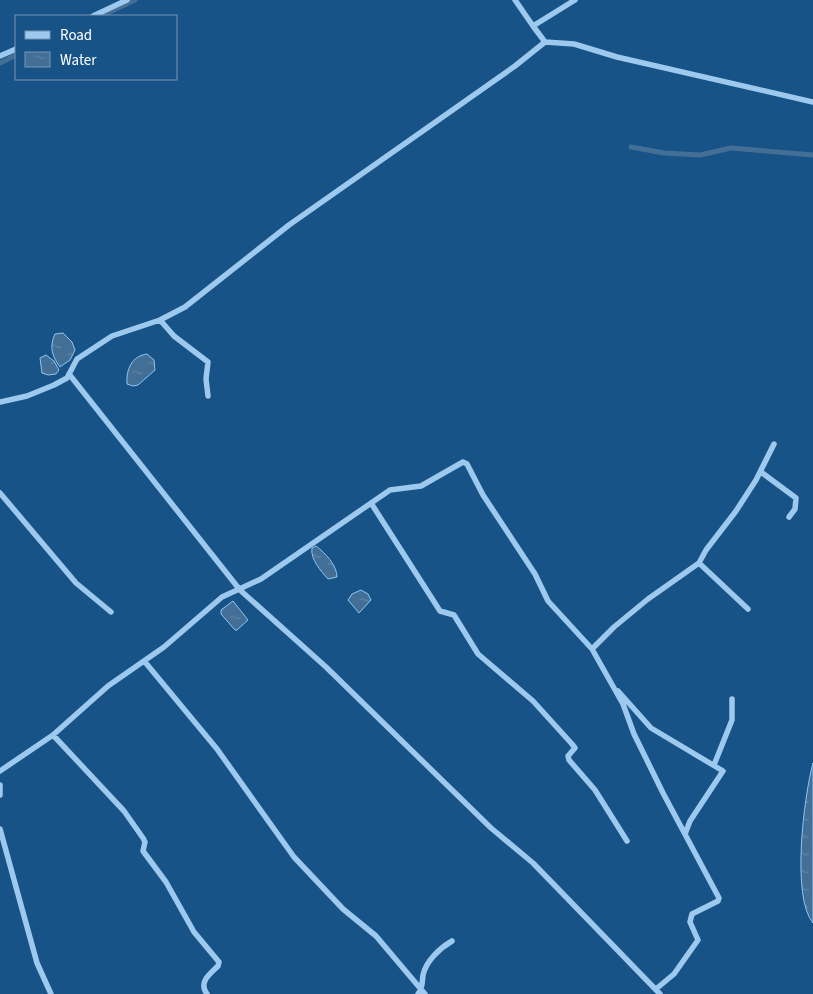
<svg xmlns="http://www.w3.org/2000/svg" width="813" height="994" font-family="'Source Sans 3',sans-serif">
<defs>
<pattern id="water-ripples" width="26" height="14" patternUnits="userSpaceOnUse" patternTransform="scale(1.25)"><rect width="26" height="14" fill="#436f96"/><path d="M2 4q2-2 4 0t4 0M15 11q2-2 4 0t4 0" fill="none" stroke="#5f85a6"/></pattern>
</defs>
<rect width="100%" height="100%" fill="#175387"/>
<path fill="url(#water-ripples)" stroke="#8fc6f1" d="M 63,333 L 72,342 L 75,350 L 70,360 L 60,367 C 52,356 49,347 55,334 Z
M 147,354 L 154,360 L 155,370 L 138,385 L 133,386 L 127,384 C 126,369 132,356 147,354 Z
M 46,355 L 54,361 L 59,370 L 56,374 L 48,375 L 42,373 L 40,358 Z
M 316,546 C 325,553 337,565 337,577 L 328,579 C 321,571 310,559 312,548 Z
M 361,590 L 368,594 L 371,600 L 359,613 L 348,600 L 352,594 Z
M 233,601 L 248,620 L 237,630 L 235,630 L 221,614 L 221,610 Z
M 813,763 L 813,923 C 791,897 804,796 813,763 Z"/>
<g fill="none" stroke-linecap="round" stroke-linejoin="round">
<path stroke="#436f96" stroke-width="5" d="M 101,16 L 135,0
M 0,63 L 16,55
M 631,147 L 664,153 L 700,155 L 731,148 L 813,155"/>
<path stroke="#9dc9ee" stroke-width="5.5" d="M 515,0 L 533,26 L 575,0
M 93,16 L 127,0
M 533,26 L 545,42
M 0,56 L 16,49
M 160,320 L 174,336 L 208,362 L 206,379 L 208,396
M 69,374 L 240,590 L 326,667 L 491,828 L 533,863 L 660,994
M 0,402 L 27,396 L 54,385 L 67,378 L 77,359 L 112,336 L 160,320 L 185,307 L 289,225 L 515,66 L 545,42 L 574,44 L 617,57 L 813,102
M 761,472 L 796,498 L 795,509 L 789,517
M 0,493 L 76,583 L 111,612
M 371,503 L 440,611 L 454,615 L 478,654 L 533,701 L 572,744 L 575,748 L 568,756 L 569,760 L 595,790 L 627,841
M 699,563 L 748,609
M 592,649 L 623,704 L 634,734 L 663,793 L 719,898 L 718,901 L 692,914 L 690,922 L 698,940 L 674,974 L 656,989
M 145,662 L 217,749 L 294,857 L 343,909 L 376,936 L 425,994
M 618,691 L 651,728 L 723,771 L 690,821 L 685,834
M 53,735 L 124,811 L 143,838 L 145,842 L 143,851 L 166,882 L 194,932 L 219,962 L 218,966 C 210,974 198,982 207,994
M 714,765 L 732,720 L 732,699
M 0,771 L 53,735 L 108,686 L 164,647 L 222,597 L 261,579 L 390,490 L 421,486 L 463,462 L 467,464 L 483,495 L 535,574 L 548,601 L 592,649 L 614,627 L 648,599 L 699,563 L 706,550 L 736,511 L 756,480 L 774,444
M 0,785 L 0,795
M 0,829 L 37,963 L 51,994
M 418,994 C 423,988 422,982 423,975 C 426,961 440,948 452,941"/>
</g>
<rect x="15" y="15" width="162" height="65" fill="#175387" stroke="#7498b7"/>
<rect x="25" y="31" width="25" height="8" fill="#9dc9ee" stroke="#7498b7"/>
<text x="60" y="40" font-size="15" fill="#ffffff">Road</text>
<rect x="25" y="52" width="25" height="15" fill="url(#water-ripples)" stroke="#7498b7"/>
<text x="60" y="65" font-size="15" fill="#ffffff">Water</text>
</svg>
